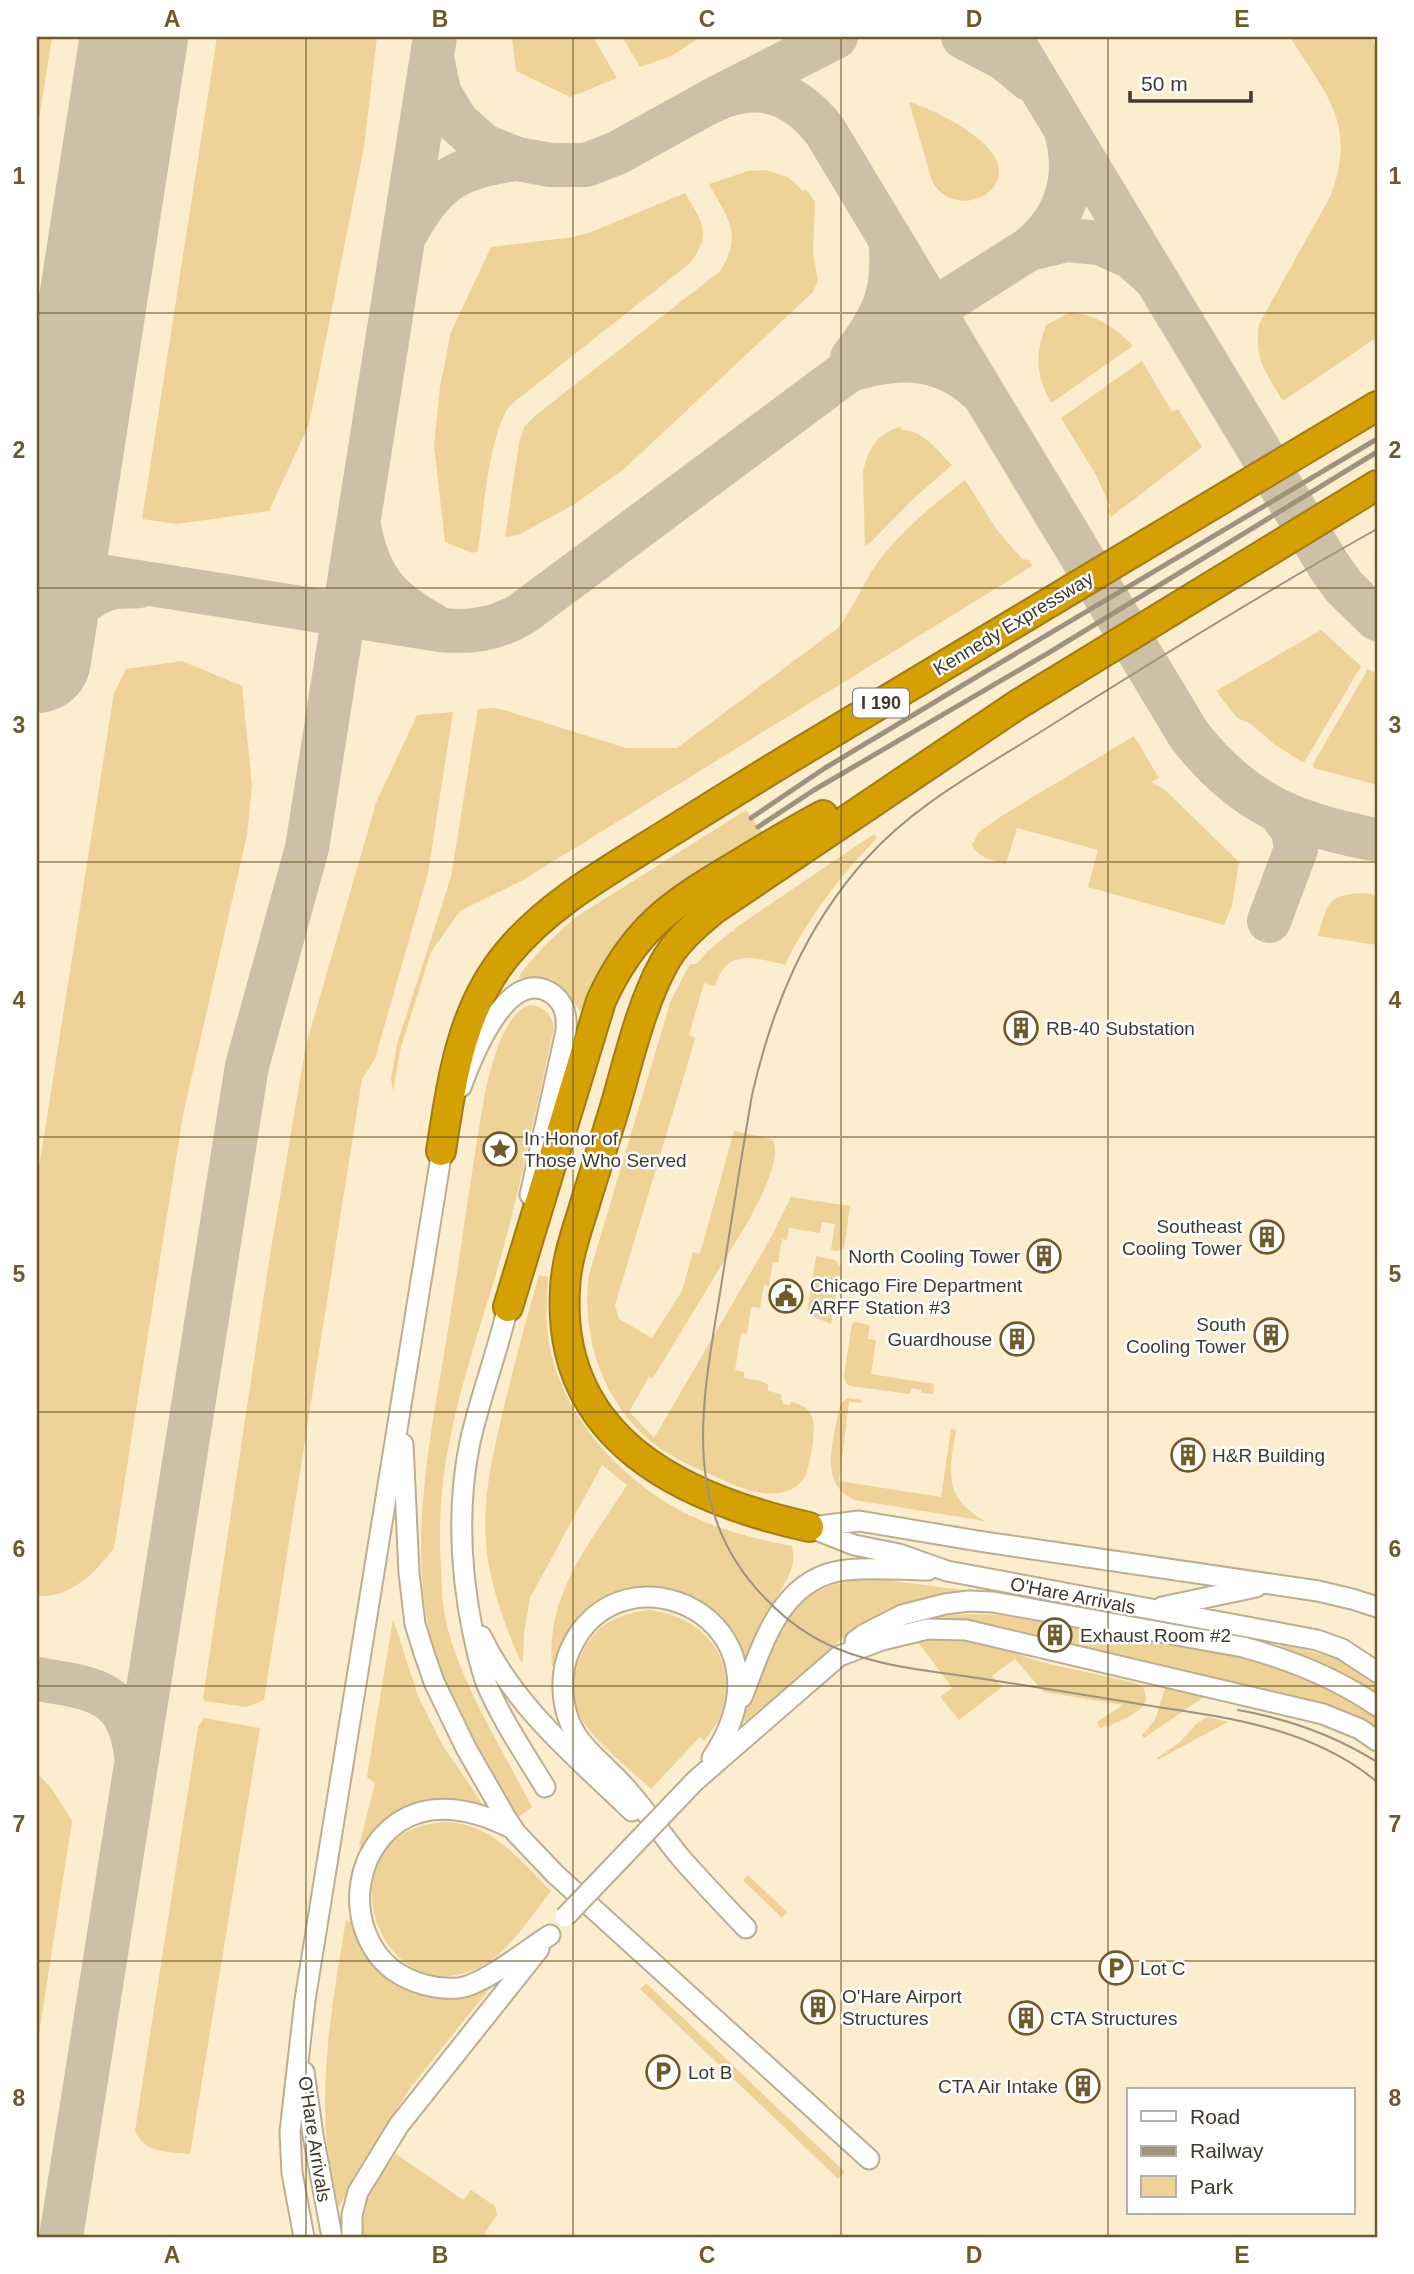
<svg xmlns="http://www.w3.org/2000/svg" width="1414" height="2274" font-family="Helvetica,sans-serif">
<rect width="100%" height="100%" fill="#fcedce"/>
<path fill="#eed298" d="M 37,37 L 52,37 L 37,131 Z
M 217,37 L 377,37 L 364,147 L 309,424 L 269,511 L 177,524 L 142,519 Z
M 512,37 L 593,37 L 617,78 L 570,97 L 516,71 Z
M 622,37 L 701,37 L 669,57 L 640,67 Z
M 1290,37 L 1371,37 L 1377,48 L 1377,337 L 1283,401 C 1265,371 1254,360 1259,324 L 1330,197 C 1358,125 1327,96 1290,37 Z
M 909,102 C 933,109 1000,141 999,171 C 999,202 949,214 932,181 Z
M 765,170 L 788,177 L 803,191 L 806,189 L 815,202 L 813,252 L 818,281 L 813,292 L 623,470 L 573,505 L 518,535 L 505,537 L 519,443 L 524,427 L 536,415 L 720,271 C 744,235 727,217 709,184 L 748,171 Z
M 685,193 C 702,222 713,233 690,263 L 509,406 C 488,440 484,510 478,551 L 472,553 L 445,542 L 434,446 L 440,387 L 451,332 L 491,247 L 573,237 L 589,233 Z
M 1071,312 C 1096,315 1115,327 1133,346 L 1051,403 C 1035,371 1035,358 1046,325 Z
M 1142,361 L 1172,412 L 1178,409 L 1202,447 L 1111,517 L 1108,512 L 1110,506 L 1096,475 L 1061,418 Z
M 900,426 L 902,430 C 923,430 938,451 952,465 L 911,501 L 871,542 L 865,546 L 863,472 C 869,446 876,436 900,426 Z
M 965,480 L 997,530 L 1022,559 L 1029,560 L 1032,566 L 523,880 L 460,911 L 431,952 L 401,1047 L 393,1091 L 391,1078 L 397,1044 L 451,877 L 478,709 L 494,708 L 507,711 L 626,748 L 677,748 L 838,628 C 856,605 865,577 884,554 C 908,526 936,502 965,480 Z
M 1321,630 L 1361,666 L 1305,761 L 1302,762 L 1274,744 L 1250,723 L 1237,718 L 1216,691 Z
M 182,661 L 242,686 L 252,785 L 247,835 L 183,1115 L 114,1548 C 95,1573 71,1598 37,1596 L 37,1180 L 114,693 L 126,669 Z
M 1368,669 L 1377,674 L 1377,785 L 1314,768 L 1313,764 Z
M 453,712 L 428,873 L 375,1059 L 362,1079 L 264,1700 L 246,1707 L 205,1701 L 203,1698 L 270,1255 L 306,1045 L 376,803 L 417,715 Z
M 1134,736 L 1159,778 L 1151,782 L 1164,789 L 1239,862 L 1232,906 L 1224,925 L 1088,887 L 1098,850 L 1017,828 L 1006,864 C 993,860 979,859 972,845 L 979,832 L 1000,817 Z
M 746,810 L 762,832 L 680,883 L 637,918 L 618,941 L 597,975 L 581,1012 C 562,986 555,977 519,978 L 520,974 L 545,945 L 576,917 Z
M 874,834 L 877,838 C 849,867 824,897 803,932 C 797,943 789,953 786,965 C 755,958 727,947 715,986 L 704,983 L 689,1035 L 695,1038 L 693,1046 L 615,1305 L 619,1319 L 652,1338 L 682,1291 L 693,1252 L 700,1254 L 734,1131 L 772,1139 C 784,1156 758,1202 749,1220 L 653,1378 L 649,1377 L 629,1412 L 654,1438 L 769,1241 L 791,1197 L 850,1206 L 844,1248 L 836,1251 L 831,1250 L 835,1224 L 822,1222 L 820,1233 L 789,1228 L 787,1240 L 782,1239 L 778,1263 L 773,1262 L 769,1286 L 764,1285 L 760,1308 L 751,1307 L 747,1334 L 741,1333 L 735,1370 L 744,1372 L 744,1378 L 761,1381 L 768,1385 L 768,1391 L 781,1394 L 783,1404 L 790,1405 L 791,1402 C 800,1404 808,1407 812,1416 C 817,1425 810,1469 804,1478 C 799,1485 791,1491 783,1492 C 759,1498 733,1485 712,1475 C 697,1469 682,1462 669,1454 C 608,1417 580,1343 589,1275 L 671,1000 L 690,964 L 697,964 L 708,951 L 732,931 L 734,932 L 735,928 Z
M 1363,893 L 1377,895 L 1377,945 L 1318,936 C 1328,903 1326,895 1363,893 Z
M 530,1005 C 544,1006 551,1014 554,1027 C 538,1102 522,1179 502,1253 C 471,1362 433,1452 441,1568 C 442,1587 442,1607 447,1626 C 463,1688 503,1750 532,1807 L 518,1817 C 481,1763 439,1684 427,1620 C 410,1524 433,1424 448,1330 C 461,1251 471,1172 485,1093 C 491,1069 503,1012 530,1005 Z
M 816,1256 L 835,1260 L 841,1268 L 831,1324 L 807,1314 Z
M 539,1275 L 548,1277 C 547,1297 545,1316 548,1336 C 557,1412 623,1483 689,1515 C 722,1531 756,1539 791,1546 C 802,1567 773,1600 764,1618 C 757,1631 753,1647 748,1661 L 744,1660 L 738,1644 L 714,1612 L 689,1597 L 662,1589 L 588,1611 L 574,1625 L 562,1644 L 554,1666 L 552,1666 C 546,1592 590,1544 627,1485 L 602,1465 L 530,1598 L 524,1633 L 523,1661 L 521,1662 C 506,1629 494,1596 488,1560 C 480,1506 491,1462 503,1411 C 514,1365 526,1320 539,1275 Z
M 855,1322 L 870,1325 L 868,1339 L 876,1340 L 871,1374 L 934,1384 L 933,1394 L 921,1393 L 921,1390 L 912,1388 L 910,1394 L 850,1386 L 846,1383 L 844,1376 L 852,1324 Z
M 848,1398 L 862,1400 L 861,1403 L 849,1402 L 839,1481 L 941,1497 L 951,1429 L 956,1430 C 949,1470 943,1499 985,1521 L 855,1500 C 817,1484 834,1440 839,1409 L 842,1402 Z
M 869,1578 L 1105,1608 L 1186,1624 L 1184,1628 L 999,1598 L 902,1606 L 875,1617 L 852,1630 L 746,1721 L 743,1721 C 745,1705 756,1686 763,1670 C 790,1606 796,1588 869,1578 Z
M 649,1610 C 700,1616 737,1654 724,1708 C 720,1720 712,1731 704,1741 L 700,1737 L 651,1789 C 633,1772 593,1740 582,1720 C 565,1689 577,1647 603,1626 C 617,1616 633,1612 649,1610 Z
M 971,1614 L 1000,1615 C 1047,1623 1095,1631 1142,1639 C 1232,1654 1299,1665 1377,1718 L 1377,1732 L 1337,1710 L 1309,1700 L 1232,1683 L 910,1625 L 910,1623 L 942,1616 Z
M 393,1619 L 418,1696 L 443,1746 L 484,1806 L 456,1800 L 420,1805 L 364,1848 L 359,1846 L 375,1783 L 367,1777 Z
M 932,1636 L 982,1642 L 1044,1663 L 1136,1683 L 1143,1687 C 1144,1689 1146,1696 1146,1699 C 1145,1712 1118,1721 1108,1727 L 1106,1725 L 1100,1728 L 1097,1722 L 1123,1705 L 1044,1692 L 1015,1659 L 992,1676 L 1002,1687 L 959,1720 L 940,1697 L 953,1688 L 916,1640 Z
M 1281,1644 L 1337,1658 L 1377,1684 L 1377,1694 L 1342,1674 L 1280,1647 Z
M 1167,1683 L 1207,1695 L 1144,1738 L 1142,1735 L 1155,1720 Z
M 1207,1717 L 1228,1722 L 1157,1760 L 1157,1758 L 1180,1742 L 1196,1724 Z
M 204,1718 L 260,1728 L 190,2154 C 167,2151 145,2154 135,2131 L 198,1727 Z
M 37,1773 L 52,1789 L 72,1821 L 37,2047 Z
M 447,1822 C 495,1825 519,1860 551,1891 C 532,1915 506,1956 478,1968 C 373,2017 318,1827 447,1822 Z
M 748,1875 L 787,1912 L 782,1918 L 743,1880 Z
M 346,1920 L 353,1923 L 367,1953 L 463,1994 L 490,1988 L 411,2087 L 362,2163 L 339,2208 C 312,2114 330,2014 346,1920 Z
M 646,1983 L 845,2172 L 838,2179 L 640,1989 Z
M 396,2154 L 463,2200 L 471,2190 L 495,2206 L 497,2215 L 482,2237 L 362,2237 C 362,2200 375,2183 396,2154 Z"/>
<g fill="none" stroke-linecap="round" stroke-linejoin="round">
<path stroke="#cdc0a6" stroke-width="44" d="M 963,37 L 1005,59 L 1029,79
M 1010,37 L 1329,566 L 1344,587 L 1377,619
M 433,62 L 439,92 L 457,122 L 484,146 L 517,159 L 551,165 L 586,165 L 617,153 L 722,95 L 836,37
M 702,106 C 751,79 791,87 825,131 L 1189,735 C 1243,804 1293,824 1377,840
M 408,230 C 435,179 461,166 517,159
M 1029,249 C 1066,220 1079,177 1066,132
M 852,358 C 884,317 896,291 890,238
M 857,368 C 903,355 943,357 980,391
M 359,526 C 369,579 387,599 433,625
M 37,566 L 440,630 C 470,633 498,629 523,613 L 848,371 L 933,310 L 1029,249 L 1066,240 L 1100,243 L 1131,257 L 1156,279
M 37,670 C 49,634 69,604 106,589 C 115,586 128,587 139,586
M 1269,921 L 1296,849 L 1293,831 L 1280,812
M 37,1679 C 92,1688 129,1690 136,1756
M 61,2237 L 247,1066 L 307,848 L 435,37"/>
<path stroke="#cdc0a6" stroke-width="108" d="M 37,659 L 134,37"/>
<defs>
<path id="minor" d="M 461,1087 C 472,1057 508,965 551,993 C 565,1002 567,1016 566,1031 L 530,1195
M 510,1297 C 500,1346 481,1393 470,1442 C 457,1505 460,1569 473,1633 C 477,1650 480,1668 487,1685 C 502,1720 525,1754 545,1787
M 403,1444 L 409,1573 L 415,1624 L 424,1653 L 434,1682 L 466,1748 L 506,1818 L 516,1833 L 555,1874 L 869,2159
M 809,1527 L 854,1545 L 899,1554 L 947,1571 L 1317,1640 L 1342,1649 L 1377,1672
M 812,1527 L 859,1521 L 978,1541 L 1318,1591 L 1352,1599 L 1377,1607
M 1162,1607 L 1256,1587
M 481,1636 C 515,1707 576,1757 632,1811
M 855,1641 L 863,1635 L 902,1615 L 945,1604 L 969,1601 L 993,1602 L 1243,1647 C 1291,1660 1336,1678 1377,1706
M 742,1697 C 763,1645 780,1577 846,1570 C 873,1567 901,1570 928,1570
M 712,1758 C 805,1620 620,1537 570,1650 C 560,1672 561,1701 570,1723 C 581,1749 607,1766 625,1787 C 645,1809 662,1835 681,1858 C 702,1882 724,1905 746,1928
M 674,1803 L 695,1781 L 839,1656 L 882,1640 L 928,1629 L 966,1630 L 1323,1714 L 1360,1729 L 1377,1741
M 513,1829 C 486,1815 452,1804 421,1812 C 352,1832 339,1928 393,1970 C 411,1983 436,1990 459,1988 C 483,1985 528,1949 550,1935
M 304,2072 L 313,2135 L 332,2237
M 304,2237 L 292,2173 L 290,2132 L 305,2000 L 444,1138
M 352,2237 L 352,2215 L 358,2192 L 399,2125 L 539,1949"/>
<path id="highway" d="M 441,1151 C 452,1081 461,1009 508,953 C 547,906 600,876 651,844 C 701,813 750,782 800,752 C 992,636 1184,520 1377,406
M 508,1307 L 601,1001 C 634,928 673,903 739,864 C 767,847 795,830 823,815
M 809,1527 C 683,1499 556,1440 565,1289 C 566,1261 576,1233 584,1207 C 594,1174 604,1142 614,1110 C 628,1063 640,1008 663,965 C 675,942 694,926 713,910 L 1017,705 L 1377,485"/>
</defs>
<use href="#minor" stroke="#bdae90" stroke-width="23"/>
<use href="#highway" stroke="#a07c12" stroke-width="32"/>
<use href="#minor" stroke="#fff" stroke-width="19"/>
<use href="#highway" stroke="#d4a003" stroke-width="28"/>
<path stroke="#9e937e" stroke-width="2" d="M 1377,529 C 1266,591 1158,658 1050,726 C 986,767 917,802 866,859 C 805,927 772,1007 752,1095 C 741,1159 731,1223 721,1287 C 703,1398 677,1510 766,1599 C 786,1620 811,1638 838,1649 C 880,1666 926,1671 971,1677 C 1029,1686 1087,1695 1145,1705 C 1226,1717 1313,1728 1377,1782
M 1238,1710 C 1289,1719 1334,1735 1377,1762"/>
<path stroke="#9e937e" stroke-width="5" d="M 751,818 L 825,768 L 973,679 L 1377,439
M 758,827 L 814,790 L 1050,652 L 1377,452"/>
<defs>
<path id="minor-bridge" d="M 565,1917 L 674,1803"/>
</defs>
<use href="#minor-bridge" stroke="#bdae90" stroke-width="23" stroke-linecap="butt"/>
<use href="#minor-bridge" stroke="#fff" stroke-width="19"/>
</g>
<path fill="none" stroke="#6f5a29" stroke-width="2" stroke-opacity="0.55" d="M 306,37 L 306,2237M 573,37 L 573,2237M 841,37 L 841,2237M 1108,37 L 1108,2237M 37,313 L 1377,313M 37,588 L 1377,588M 37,862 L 1377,862M 37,1137 L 1377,1137M 37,1412 L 1377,1412M 37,1686 L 1377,1686M 37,1961 L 1377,1961"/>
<defs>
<symbol id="building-ring" viewBox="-11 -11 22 22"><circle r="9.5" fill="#fff" stroke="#6f5a29" stroke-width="1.5"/><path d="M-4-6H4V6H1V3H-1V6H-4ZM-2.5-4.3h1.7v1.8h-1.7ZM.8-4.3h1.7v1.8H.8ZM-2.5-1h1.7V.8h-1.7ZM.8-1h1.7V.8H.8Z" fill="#6f5a29"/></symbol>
<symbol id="sight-ring" viewBox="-11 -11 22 22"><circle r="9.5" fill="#fff" stroke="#6f5a29" stroke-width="1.5"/><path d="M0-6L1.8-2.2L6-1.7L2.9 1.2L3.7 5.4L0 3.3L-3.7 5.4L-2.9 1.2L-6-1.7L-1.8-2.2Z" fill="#6f5a29"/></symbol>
<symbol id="civic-ring" viewBox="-11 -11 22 22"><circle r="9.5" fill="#fff" stroke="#6f5a29" stroke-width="1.5"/><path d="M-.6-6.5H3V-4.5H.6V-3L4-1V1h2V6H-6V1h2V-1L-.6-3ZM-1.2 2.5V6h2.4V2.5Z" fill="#6f5a29"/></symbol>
<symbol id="parking-ring" viewBox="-11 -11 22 22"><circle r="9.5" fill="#fff" stroke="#6f5a29" stroke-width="1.5"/><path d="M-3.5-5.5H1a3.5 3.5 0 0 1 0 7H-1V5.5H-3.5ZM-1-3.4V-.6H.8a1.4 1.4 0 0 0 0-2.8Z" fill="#6f5a29"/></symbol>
</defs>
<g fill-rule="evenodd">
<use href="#building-ring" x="1002" y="1009" width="38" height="38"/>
<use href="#sight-ring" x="481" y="1130" width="38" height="38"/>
<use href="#building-ring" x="1248" y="1218" width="38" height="38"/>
<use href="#building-ring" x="1025" y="1237" width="38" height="38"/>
<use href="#civic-ring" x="767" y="1277" width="38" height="38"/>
<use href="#building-ring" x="1252" y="1316" width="38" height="38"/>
<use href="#building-ring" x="998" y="1320" width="38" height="38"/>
<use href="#building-ring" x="1169" y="1436" width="38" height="38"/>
<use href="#building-ring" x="1036" y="1616" width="38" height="38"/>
<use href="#parking-ring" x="1097" y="1949" width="38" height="38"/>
<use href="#building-ring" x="799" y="1988" width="38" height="38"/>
<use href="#building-ring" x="1007" y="1999" width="38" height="38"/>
<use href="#parking-ring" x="644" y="2053" width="38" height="38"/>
<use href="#building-ring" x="1064" y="2067" width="38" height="38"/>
</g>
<g text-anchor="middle" stroke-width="5" stroke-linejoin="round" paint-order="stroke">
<rect fill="#fff" stroke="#79756d" stroke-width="2" x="853" y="688.5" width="56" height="29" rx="5"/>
<g font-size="18" font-weight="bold" fill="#403a2e">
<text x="881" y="709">I 190</text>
</g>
<g font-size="19" fill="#403a2e" stroke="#fff">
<text transform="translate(1013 623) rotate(-31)" y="7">Kennedy Expressway</text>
<text transform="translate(1073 1595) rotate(11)" y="7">O'Hare Arrivals</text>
<text transform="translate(315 2139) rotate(81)" y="7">O'Hare Arrivals</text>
</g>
<g font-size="19" fill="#403a2e" stroke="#fff" text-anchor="start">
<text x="1046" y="1035">RB-40 Substation</text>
<text x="524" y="1145">In Honor of<tspan x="524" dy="22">Those Who Served</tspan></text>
<text x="1242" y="1233" text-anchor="end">Southeast<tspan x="1242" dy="22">Cooling Tower</tspan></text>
<text x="1020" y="1263" text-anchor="end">North Cooling Tower</text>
<text x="810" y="1292">Chicago Fire Department<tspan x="810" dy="22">ARFF Station #3</tspan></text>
<text x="1246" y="1331" text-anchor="end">South<tspan x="1246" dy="22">Cooling Tower</tspan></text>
<text x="992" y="1346" text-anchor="end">Guardhouse</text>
<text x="1212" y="1462">H&amp;R Building</text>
<text x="1080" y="1642">Exhaust Room #2</text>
<text x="1140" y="1975">Lot C</text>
<text x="842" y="2003">O'Hare Airport<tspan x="842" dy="22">Structures</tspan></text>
<text x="1050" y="2025">CTA Structures</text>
<text x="688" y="2079">Lot B</text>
<text x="1058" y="2093" text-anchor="end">CTA Air Intake</text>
</g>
</g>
<rect width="1414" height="2274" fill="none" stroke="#ffffff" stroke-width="77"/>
<rect x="1127" y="2088" width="228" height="126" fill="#ffffff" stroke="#b3b0ab" stroke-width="2"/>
<rect x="1141" y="2111" width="35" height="10" fill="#ffffff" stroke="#b3b0ab" stroke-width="2"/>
<text x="1190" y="2124" font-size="21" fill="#403a2e">Road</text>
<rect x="1141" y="2146" width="35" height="10" fill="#9e937e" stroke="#b3b0ab" stroke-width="2"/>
<text x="1190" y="2158" font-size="21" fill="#403a2e">Railway</text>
<rect x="1141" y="2176" width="35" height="21" fill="#eed298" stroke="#b3b0ab" stroke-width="2"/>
<text x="1190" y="2194" font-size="21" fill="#403a2e">Park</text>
<path d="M1130 91v10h121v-10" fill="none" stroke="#403a2e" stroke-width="3.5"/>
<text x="1141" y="91" font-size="21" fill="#403a2e" stroke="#ffffff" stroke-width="5" paint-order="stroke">50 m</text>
<rect x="38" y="38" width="1338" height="2198" fill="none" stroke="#6f5a29" stroke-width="2.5"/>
<g font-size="23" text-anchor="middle" font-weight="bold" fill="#6f5a29">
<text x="172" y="27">A</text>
<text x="440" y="27">B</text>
<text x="707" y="27">C</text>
<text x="974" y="27">D</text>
<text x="1242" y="27">E</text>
<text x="19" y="184">1</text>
<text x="1395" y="184">1</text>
<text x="19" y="458">2</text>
<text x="1395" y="458">2</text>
<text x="19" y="733">3</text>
<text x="1395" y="733">3</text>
<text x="19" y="1008">4</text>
<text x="1395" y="1008">4</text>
<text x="19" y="1282">5</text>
<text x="1395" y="1282">5</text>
<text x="19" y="1557">6</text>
<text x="1395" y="1557">6</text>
<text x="19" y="1832">7</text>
<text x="1395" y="1832">7</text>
<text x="19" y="2106">8</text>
<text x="1395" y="2106">8</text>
<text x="172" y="2263">A</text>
<text x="440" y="2263">B</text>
<text x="707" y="2263">C</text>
<text x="974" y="2263">D</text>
<text x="1242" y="2263">E</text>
</g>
</svg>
